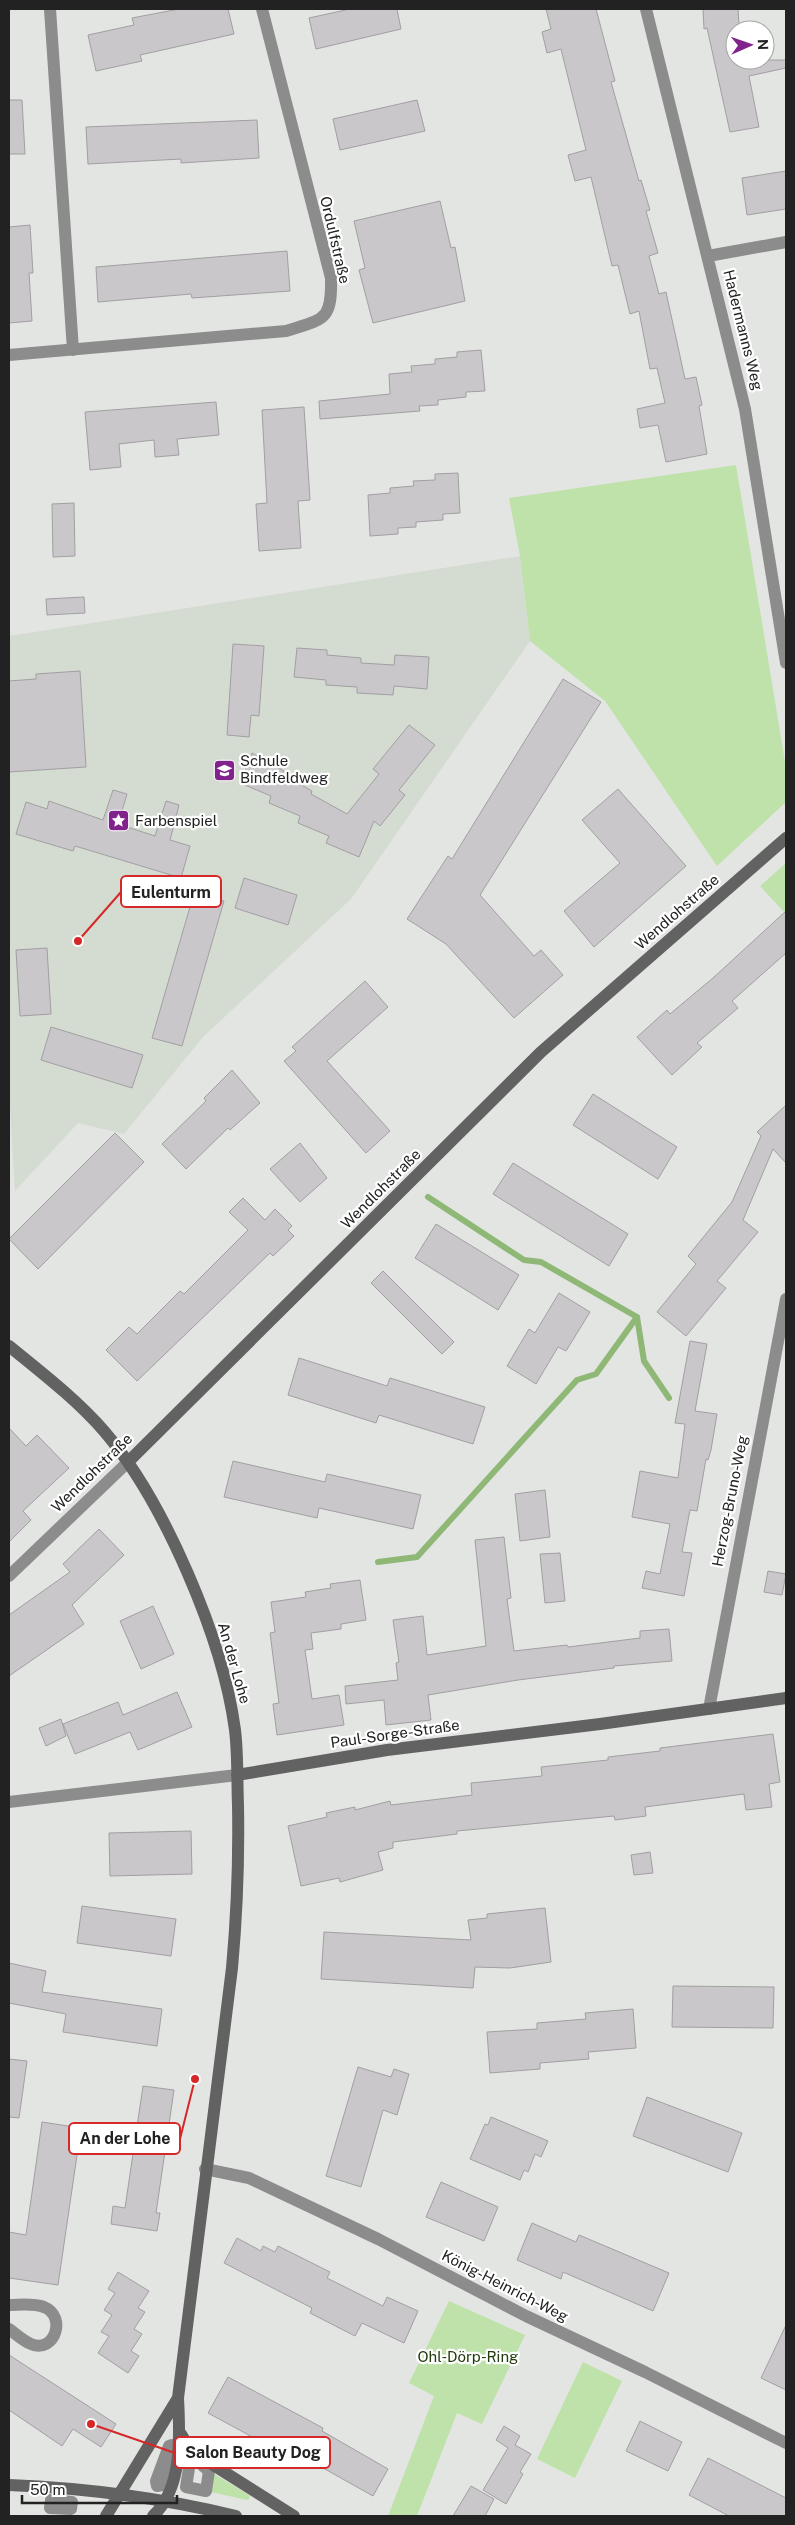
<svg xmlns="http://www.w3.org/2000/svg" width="795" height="2525" font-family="'Public Sans',sans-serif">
<rect width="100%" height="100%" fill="#e3e5e2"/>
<path fill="#d4dbd1" d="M 520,556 L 530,641 L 351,899 L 203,1037 L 124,1134 L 78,1123 L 15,1191 L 9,1089 L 9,636 Z"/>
<path fill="#bee2aa" d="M 736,465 L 786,768 L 786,802 L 717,866 L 605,701 L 530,641 L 520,556 L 509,498 Z
M 786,863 L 786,914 L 760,886 Z
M 449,2301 L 525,2335 L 482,2424 L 457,2413 L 417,2516 L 388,2516 L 434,2396 L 409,2383 Z
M 583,2362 L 622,2381 L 575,2478 L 537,2459 Z
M 209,2471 L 249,2495 L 250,2498 L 247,2500 L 206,2491 Z"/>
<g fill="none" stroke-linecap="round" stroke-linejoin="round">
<path stroke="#8fb877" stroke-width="6" d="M 428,1197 L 524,1260 L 541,1262 L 637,1317 L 644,1361 L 669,1398
M 378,1562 L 417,1557 L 577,1380 L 596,1374 L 637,1317"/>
</g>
<path fill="#cac7ca" stroke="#a19fa2" d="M 179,9 L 228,9 L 234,34 L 140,55 L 142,61 L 96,71 L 88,35 L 134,25 L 132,18 Z
M 350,9 L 397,9 L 401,29 L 316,49 L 309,18 Z
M 546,9 L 596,9 L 615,81 L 611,82 L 639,181 L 641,180 L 650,210 L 646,211 L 658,253 L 649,256 L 659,294 L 666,292 L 685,379 L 696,377 L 702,405 L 699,406 L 707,454 L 666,462 L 658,425 L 640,428 L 637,409 L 665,403 L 657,368 L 650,369 L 639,311 L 630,314 L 618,265 L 612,266 L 591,177 L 575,181 L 568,155 L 586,150 L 561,49 L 547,53 L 542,32 L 551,29 Z
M 703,9 L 738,9 L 739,26 L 735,27 L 735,60 L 786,60 L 786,68 L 749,76 L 759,127 L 730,132 L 707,28 L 704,29 Z
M 9,100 L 22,100 L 25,154 L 9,154 Z
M 417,100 L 425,131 L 340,150 L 333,119 Z
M 257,120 L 259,158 L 181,163 L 181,159 L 88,164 L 86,127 Z
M 786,171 L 786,209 L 747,215 L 742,178 Z
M 440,201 L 451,248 L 455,247 L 465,301 L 373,323 L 359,270 L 365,268 L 354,221 Z
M 30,225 L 33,273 L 29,273 L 32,321 L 9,323 L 9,227 Z
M 287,251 L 290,291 L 192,298 L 191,294 L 98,302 L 96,267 Z
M 481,350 L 485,391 L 466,392 L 466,397 L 438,400 L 438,405 L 419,406 L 420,411 L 320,419 L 319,401 L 390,394 L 389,374 L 412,372 L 411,366 L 435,364 L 435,359 L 457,357 L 457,352 Z
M 216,402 L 219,435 L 177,439 L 179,455 L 155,457 L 154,440 L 119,444 L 121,467 L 90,470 L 85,412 Z
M 304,407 L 310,500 L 298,501 L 301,548 L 259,551 L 256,504 L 267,503 L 262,410 Z
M 458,473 L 460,513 L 443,514 L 443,520 L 416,522 L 416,527 L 398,528 L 398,534 L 370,536 L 368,495 L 390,493 L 390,488 L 414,486 L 413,481 L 435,480 L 435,474 Z
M 74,503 L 75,556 L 53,557 L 52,504 Z
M 84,597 L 85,613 L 47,615 L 46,599 Z
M 233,644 L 264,646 L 259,716 L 251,715 L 249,737 L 227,735 Z
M 297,648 L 327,650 L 327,655 L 361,658 L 361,663 L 394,665 L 395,655 L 429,657 L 427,689 L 394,686 L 393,695 L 357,693 L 357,687 L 326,685 L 326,680 L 294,677 Z
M 80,671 L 86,767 L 9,772 L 9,681 L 36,679 L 36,674 Z
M 563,679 L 601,702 L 480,895 L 534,956 L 541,950 L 563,975 L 514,1018 L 446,944 L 407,919 L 448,856 L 452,859 Z
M 409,725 L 435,745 L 399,790 L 405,795 L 380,826 L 374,821 L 359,857 L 326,843 L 329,836 L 298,823 L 300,816 L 269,803 L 271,796 L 240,783 L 252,753 L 284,771 L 282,774 L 312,791 L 311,794 L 347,814 L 379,774 L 373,769 Z
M 618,789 L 686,866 L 594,947 L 564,911 L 620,863 L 582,820 Z
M 113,790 L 127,794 L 118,824 L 155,836 L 166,801 L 179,805 L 170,840 L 190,846 L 181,878 L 75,846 L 73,851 L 16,834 L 26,802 L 47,809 L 49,801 L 103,820 Z
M 244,878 L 297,895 L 288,925 L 235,908 Z
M 194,893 L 224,901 L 182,1046 L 152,1038 Z
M 786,911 L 786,953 L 732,1001 L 738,1008 L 697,1043 L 702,1047 L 672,1075 L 637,1037 L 667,1010 L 670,1014 L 713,978 Z
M 47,948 L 51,1014 L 20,1016 L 16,950 Z
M 365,981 L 388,1007 L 327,1061 L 390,1131 L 366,1153 L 284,1061 L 296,1051 L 292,1047 Z
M 51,1027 L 143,1055 L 132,1088 L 41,1060 Z
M 232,1070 L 260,1103 L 230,1130 L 228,1128 L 186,1169 L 162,1144 L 206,1101 L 204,1098 Z
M 593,1094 L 677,1147 L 658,1179 L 573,1125 Z
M 786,1105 L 786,1163 L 773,1149 L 743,1220 L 758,1232 L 717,1281 L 726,1288 L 686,1336 L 657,1312 L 696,1264 L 688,1256 L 732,1202 L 761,1136 L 757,1132 Z
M 115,1133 L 144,1162 L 38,1269 L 9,1239 Z
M 300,1143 L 327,1178 L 300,1202 L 270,1169 Z
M 513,1163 L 628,1234 L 609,1266 L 493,1194 Z
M 243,1198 L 265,1220 L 275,1209 L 292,1226 L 288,1230 L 294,1236 L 273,1256 L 270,1253 L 137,1381 L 106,1350 L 129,1327 L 137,1334 L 180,1291 L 184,1294 L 248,1230 L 229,1212 Z
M 436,1224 L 519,1275 L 498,1310 L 415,1258 Z
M 383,1271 L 454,1342 L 442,1354 L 371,1283 Z
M 559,1293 L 590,1312 L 566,1351 L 558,1347 L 536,1384 L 507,1366 L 529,1329 L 535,1333 Z
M 690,1341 L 707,1344 L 695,1411 L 717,1414 L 711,1450 L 708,1460 L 706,1459 L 697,1511 L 690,1510 L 682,1552 L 692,1553 L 684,1596 L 642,1588 L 646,1571 L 660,1574 L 670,1524 L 632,1517 L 640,1471 L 678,1478 L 685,1424 L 675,1423 Z
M 299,1358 L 387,1386 L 390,1378 L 485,1407 L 473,1444 L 379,1415 L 376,1423 L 288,1395 Z
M 9,1428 L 26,1446 L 37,1435 L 69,1468 L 23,1511 L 31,1520 L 9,1542 Z
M 233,1461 L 325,1482 L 327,1474 L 421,1495 L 413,1529 L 319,1508 L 317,1518 L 224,1497 Z
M 545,1490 L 550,1537 L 520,1541 L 515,1494 Z
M 99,1529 L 124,1555 L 72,1605 L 84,1624 L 9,1676 L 9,1615 L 70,1572 L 63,1564 Z
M 504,1537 L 511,1598 L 507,1599 L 514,1651 L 567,1645 L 568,1647 L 640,1638 L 640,1631 L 669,1629 L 672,1661 L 614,1666 L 614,1668 L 518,1680 L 428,1695 L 431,1720 L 386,1725 L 384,1700 L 346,1704 L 345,1686 L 398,1680 L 396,1663 L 399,1662 L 393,1620 L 423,1616 L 427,1655 L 486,1646 L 475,1540 Z
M 560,1553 L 565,1601 L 545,1603 L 540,1554 Z
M 768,1571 L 786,1574 L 782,1595 L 764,1592 Z
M 360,1580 L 366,1620 L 341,1624 L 341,1629 L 311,1633 L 313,1649 L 305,1650 L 312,1699 L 339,1695 L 344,1725 L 277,1735 L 273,1704 L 279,1703 L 270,1633 L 275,1632 L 271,1602 L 306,1597 L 305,1592 L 331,1588 L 330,1584 Z
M 153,1606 L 174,1654 L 141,1669 L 120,1621 Z
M 177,1692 L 192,1727 L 138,1750 L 130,1732 L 75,1754 L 63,1724 L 118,1702 L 123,1715 Z
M 61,1719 L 66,1736 L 46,1746 L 39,1728 Z
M 773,1734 L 780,1782 L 769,1784 L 772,1807 L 746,1810 L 744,1794 L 645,1807 L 646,1816 L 615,1820 L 614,1816 L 457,1831 L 457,1834 L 393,1842 L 393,1848 L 378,1852 L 383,1870 L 340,1882 L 339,1878 L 301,1886 L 288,1826 L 327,1817 L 326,1813 L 355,1807 L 355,1810 L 390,1801 L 391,1805 L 472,1795 L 471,1783 L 542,1776 L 541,1767 L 608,1760 L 608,1757 L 660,1751 L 660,1748 Z
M 191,1831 L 192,1874 L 110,1876 L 109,1833 Z
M 650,1852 L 653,1873 L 634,1875 L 631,1855 Z
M 82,1906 L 176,1919 L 171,1956 L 77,1943 Z
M 545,1908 L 551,1962 L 510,1968 L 475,1967 L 473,1988 L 321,1979 L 324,1932 L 471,1940 L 468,1920 L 487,1918 L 487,1914 Z
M 9,1963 L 46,1971 L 42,1992 L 162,2009 L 157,2046 L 63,2032 L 66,2014 L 9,2003 Z
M 673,1986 L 774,1987 L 773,2028 L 672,2027 Z
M 633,2009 L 636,2048 L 588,2052 L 589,2059 L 540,2063 L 540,2069 L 490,2073 L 487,2032 L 537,2029 L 537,2023 L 586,2019 L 585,2013 Z
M 9,2059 L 27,2061 L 19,2118 L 9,2117 Z
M 358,2067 L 391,2077 L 394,2069 L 409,2074 L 397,2115 L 383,2110 L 361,2187 L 326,2176 Z
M 143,2086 L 174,2090 L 156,2213 L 160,2213 L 157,2231 L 111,2224 L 113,2206 L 125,2208 Z
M 647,2097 L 742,2133 L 728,2172 L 633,2136 Z
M 491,2117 L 548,2141 L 541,2157 L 535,2154 L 528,2172 L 524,2170 L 520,2180 L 470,2159 L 485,2124 L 488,2125 Z
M 42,2122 L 81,2128 L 58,2285 L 9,2278 L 9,2232 L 26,2235 Z
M 441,2182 L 498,2207 L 484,2241 L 426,2217 Z
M 532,2223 L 576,2242 L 579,2235 L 669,2273 L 653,2311 L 563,2272 L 561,2279 L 517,2260 Z
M 237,2238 L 261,2251 L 263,2246 L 275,2252 L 278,2246 L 330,2272 L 327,2278 L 383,2306 L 387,2297 L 418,2311 L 404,2343 L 362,2323 L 355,2336 L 310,2313 L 312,2308 L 224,2263 Z
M 118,2272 L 149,2291 L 138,2308 L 145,2312 L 134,2329 L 142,2334 L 131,2351 L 139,2356 L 128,2373 L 98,2353 L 109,2336 L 101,2332 L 112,2315 L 104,2310 L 115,2293 L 108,2289 Z
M 786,2325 L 786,2390 L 761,2378 Z
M 9,2355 L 116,2424 L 101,2447 L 73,2429 L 62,2446 L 9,2410 Z
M 228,2377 L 323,2428 L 322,2431 L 388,2469 L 373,2496 L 307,2459 L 304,2465 L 208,2413 Z
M 640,2421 L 682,2442 L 668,2471 L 626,2451 Z
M 504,2426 L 520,2436 L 515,2445 L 531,2454 L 520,2472 L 523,2474 L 506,2504 L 483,2490 L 508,2448 L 496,2440 Z
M 708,2458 L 786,2498 L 786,2516 L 729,2516 L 689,2495 Z
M 471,2486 L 494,2499 L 485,2516 L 453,2516 Z"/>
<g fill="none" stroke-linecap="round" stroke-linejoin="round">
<path stroke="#8b8c8b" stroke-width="12" d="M 50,9 L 73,350
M 646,9 L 745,409 L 786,663
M 708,256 L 786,242
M 9,355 L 286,331 C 324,319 332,321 331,278 L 262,9
M 9,1576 L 128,1462
M 709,1709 L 786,1299
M 9,1802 L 237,1775
M 205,2169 L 249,2178 L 378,2239 L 526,2316 L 645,2372 L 786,2443
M 9,2305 C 20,2305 33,2303 44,2307 C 67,2316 55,2354 31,2344 C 23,2341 16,2334 9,2329
M 172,2445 L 174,2449 L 162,2485 L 157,2486 L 156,2481 L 169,2446 Z
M 191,2456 L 209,2471 L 206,2491 L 186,2487 Z
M 51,2500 L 72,2502 L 71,2509 L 50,2508 Z"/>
<path stroke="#616261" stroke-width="12" d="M 9,1346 C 42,1373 76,1399 104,1431 C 164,1501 223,1639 235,1730 C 238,1754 237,1780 238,1805 C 239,1860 237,1913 232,1968 L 178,2398 C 180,2436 183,2488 153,2516
M 128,1462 L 541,1052 L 786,838
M 237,1775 L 387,1750 L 600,1724 L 786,1698
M 181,2434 L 191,2451 L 294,2516
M 9,2485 C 85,2488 162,2498 236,2516
M 106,2516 L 178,2398"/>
</g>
<defs>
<symbol id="school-square" viewBox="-11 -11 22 22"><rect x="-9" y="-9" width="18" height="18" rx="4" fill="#82228c" stroke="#fff"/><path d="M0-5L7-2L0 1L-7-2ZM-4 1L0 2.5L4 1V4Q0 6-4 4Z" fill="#fff"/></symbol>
<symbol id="sight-square" viewBox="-11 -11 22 22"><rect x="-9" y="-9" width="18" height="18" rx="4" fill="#82228c" stroke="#fff"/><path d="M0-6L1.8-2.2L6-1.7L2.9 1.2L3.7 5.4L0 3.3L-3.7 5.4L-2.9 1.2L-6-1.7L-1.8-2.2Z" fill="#fff"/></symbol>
</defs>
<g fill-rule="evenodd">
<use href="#school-square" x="212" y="758" width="25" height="25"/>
<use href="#sight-square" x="106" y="808" width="25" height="25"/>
</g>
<g text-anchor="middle" stroke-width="4.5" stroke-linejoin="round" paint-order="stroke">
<g font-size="15" fill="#212221" stroke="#fff">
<text transform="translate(335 240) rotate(77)" y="5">Ordulfstraße</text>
<text transform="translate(743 330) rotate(76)" y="5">Hadermanns Weg</text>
<text transform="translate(677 912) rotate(-41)" y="5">Wendlohstraße</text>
<text transform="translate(381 1189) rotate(-45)" y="5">Wendlohstraße</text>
<text transform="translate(92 1473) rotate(-44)" y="5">Wendlohstraße</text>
<text transform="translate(730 1501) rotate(-79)" y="5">Herzog-Bruno-Weg</text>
<text transform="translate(234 1663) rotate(74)" y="5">An der Lohe</text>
<text transform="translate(395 1734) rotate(-8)" y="5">Paul-Sorge-Straße</text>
<text transform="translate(505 2286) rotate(27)" y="5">König-Heinrich-Weg</text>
</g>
<g font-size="15" fill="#212221" stroke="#fff" text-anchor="start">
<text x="240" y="766">Schule<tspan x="240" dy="17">Bindfeldweg</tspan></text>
<text x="135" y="826">Farbenspiel</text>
</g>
<g font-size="15" fill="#233d10" stroke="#fff">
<text x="468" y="2362">Ohl-Dörp-Ring</text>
</g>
</g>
<path fill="none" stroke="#d62828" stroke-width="2" d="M78 941L121 892M195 2079L180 2139M91 2424L175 2453"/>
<g fill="#d62828" stroke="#fff" stroke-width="2">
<circle cx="78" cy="941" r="5"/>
<circle cx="195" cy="2079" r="5"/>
<circle cx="91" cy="2424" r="5"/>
</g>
<g fill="#fff" stroke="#d62828" stroke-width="2">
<rect x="121" y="876" width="100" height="31" rx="5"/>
<rect x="69" y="2123" width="111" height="31" rx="5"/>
<rect x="175" y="2437" width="155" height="31" rx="5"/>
</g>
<g font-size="16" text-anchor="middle" font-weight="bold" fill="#212221">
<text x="171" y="898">Eulenturm</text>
<text x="125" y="2144">An der Lohe</text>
<text x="253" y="2458">Salon Beauty Dog</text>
</g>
<rect width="795" height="2525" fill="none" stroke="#212221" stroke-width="20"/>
<g transform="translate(750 45) rotate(88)"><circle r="24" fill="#ffffff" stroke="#a6a7a6"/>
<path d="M0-4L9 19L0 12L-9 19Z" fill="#82228c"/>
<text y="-8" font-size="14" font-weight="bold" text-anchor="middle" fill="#212221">N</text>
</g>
<path d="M22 2495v8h155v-8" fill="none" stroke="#212221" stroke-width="2.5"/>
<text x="30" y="2495" font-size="15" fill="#212221" stroke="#ffffff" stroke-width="4" paint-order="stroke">50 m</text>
</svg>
